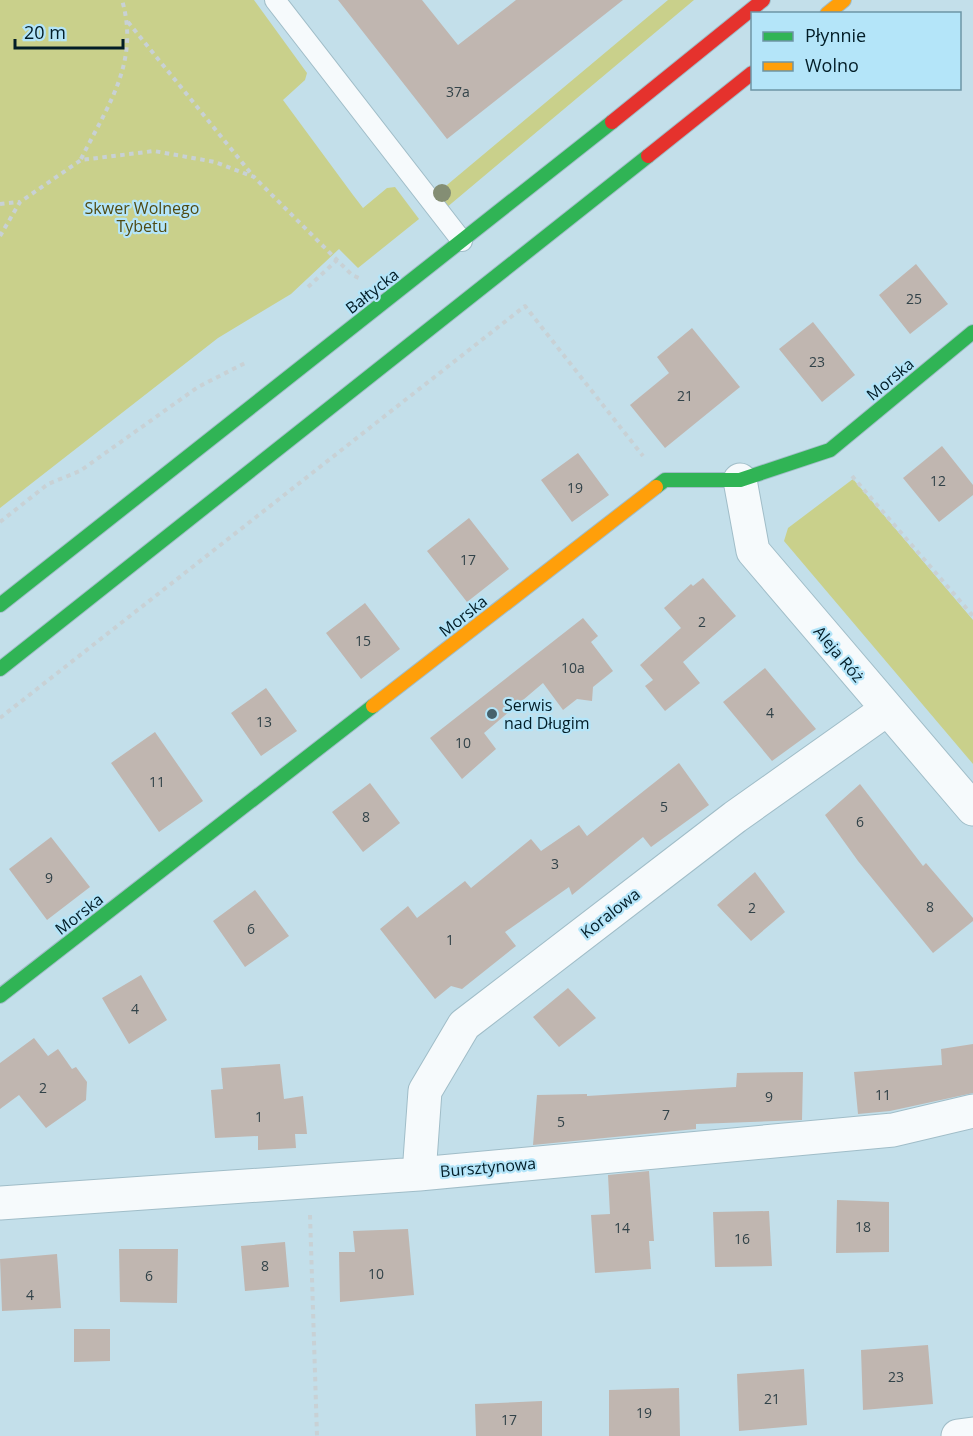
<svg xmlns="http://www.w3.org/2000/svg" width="973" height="1436" font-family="'Open Sans',sans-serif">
<rect width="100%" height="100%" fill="#c3dfea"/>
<path fill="#c9d08b" d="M 0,0 L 254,0 L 307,73 L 305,80 L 283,100 L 353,195 L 363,208 L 387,188 L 395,187 L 419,219 L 358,268 L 339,249 L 291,294 L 218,338 L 0,508 Z
M 668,0 L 694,0 L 446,208 L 435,195 Z
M 853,479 L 973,620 L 973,764 L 784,541 L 788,528 Z"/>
<path fill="#c0b6b0" d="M 338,0 L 422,0 L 458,45 L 516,0 L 623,0 L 447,139 Z
M 916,264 L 948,304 L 910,334 L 879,295 Z
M 813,322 L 855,375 L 822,402 L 779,349 Z
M 692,328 L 740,387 L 665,448 L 630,405 L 669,373 L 657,357 Z
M 942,446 L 973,485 L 973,495 L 939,522 L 903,478 Z
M 578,453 L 609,495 L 572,522 L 541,480 Z
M 469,518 L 509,569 L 467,602 L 427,551 Z
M 703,578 L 736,616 L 683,662 L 700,683 L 665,711 L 645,686 L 653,680 L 640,665 L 681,628 L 664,608 L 691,584 L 693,586 Z
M 365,603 L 400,649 L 361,679 L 326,633 Z
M 583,618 L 598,636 L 591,642 L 613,671 L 593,687 L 592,701 L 577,699 L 563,710 L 543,683 L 484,733 L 496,749 L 462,779 L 430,738 Z
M 765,668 L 816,729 L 772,761 L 723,702 Z
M 266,688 L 297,731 L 261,756 L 231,713 Z
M 155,732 L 203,801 L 159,832 L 111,763 Z
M 679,763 L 709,805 L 651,847 L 643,837 L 572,895 L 569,887 L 505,932 L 516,946 L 462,989 L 451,986 L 435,999 L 380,929 L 408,906 L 417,918 L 465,881 L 471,888 L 531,839 L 541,851 L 579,825 L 587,836 Z
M 370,783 L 400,823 L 363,852 L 332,812 Z
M 860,784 L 923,866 L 926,863 L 973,918 L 973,921 L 933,953 L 858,861 L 825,815 Z
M 51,837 L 90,887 L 47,920 L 9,869 Z
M 755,872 L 785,912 L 751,941 L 717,905 Z
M 255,890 L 289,936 L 245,967 L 213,921 Z
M 141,975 L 167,1020 L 129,1044 L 102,998 Z
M 568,988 L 596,1018 L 559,1047 L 533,1017 Z
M 34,1038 L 48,1056 L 58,1049 L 72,1069 L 76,1067 L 87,1082 L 86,1100 L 46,1128 L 19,1095 L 0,1109 L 0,1063 Z
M 973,1044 L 973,1093 L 890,1111 L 858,1114 L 854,1072 L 942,1065 L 941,1049 Z
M 280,1064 L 284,1099 L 303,1096 L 307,1134 L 295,1134 L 296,1148 L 258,1150 L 258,1136 L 215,1138 L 211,1090 L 223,1089 L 221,1068 Z
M 803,1072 L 802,1120 L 696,1124 L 696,1129 L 533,1145 L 537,1095 L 587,1094 L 587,1096 L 736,1087 L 737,1073 Z
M 649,1171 L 654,1241 L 649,1241 L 651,1269 L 595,1273 L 591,1215 L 610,1214 L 608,1175 Z
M 837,1200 L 889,1202 L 889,1252 L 836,1253 Z
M 769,1211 L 772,1266 L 715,1267 L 713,1212 Z
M 408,1229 L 414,1295 L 340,1302 L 339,1252 L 355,1252 L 353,1231 Z
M 285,1242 L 289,1287 L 245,1291 L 241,1246 Z
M 119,1249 L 178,1249 L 177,1303 L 120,1302 Z
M 57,1254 L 61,1308 L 2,1311 L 0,1259 Z
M 74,1329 L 110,1329 L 110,1361 L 74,1362 Z
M 928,1345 L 933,1404 L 863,1410 L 861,1350 Z
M 804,1369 L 807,1425 L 739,1431 L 737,1374 Z
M 679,1388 L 680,1436 L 609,1436 L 609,1390 Z
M 542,1401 L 542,1436 L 476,1436 L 475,1404 Z"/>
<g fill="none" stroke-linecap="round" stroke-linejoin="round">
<defs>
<path id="lane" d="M 275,0 L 462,241"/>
<path id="street" d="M 740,480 L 753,551 L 973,809
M 419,1174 L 425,1091 L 464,1025 L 735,817 L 886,710
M 0,1203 L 419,1174 L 893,1130 L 973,1111
M 958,1436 L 973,1434"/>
<path id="fast" d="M 656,487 L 665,480 L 740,480 L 830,450 L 973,332
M 0,605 L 612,122
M 0,669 L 648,156
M 0,996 L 373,706"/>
<path id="slow" d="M 827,14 L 844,0
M 373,706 L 656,487"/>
<path id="jam" d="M 612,122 L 763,0
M 648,156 L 752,73"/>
</defs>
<use href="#lane" stroke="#a0bdc8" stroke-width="22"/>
<use href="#street" stroke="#a0bdc8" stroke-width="35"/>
<use href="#fast" stroke="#a0bdc8" stroke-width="16"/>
<use href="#slow" stroke="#a0bdc8" stroke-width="16"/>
<use href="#jam" stroke="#a0bdc8" stroke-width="16"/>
<path stroke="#c8d1d5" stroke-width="4" stroke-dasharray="4.5 4.5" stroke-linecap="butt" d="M 128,22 L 254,177
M 81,159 C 108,105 140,62 122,0
M 0,204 L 19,202
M 0,236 L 20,202 L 81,160 L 154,151 L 215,162 L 254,177 L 352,275 L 359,278
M 308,287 L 337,260
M 852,476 L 973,616
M 0,522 L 48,484 L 80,471 L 198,387 L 247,362
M 0,718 L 525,306 L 643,456
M 310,1215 L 317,1436"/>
<use href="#lane" stroke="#f6fafc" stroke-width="20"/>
<use href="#street" stroke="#f6fafc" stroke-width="33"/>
<use href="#fast" stroke="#30b455" stroke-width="14"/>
<use href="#slow" stroke="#ff9f0a" stroke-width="14"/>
<use href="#jam" stroke="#e5322d" stroke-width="14"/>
</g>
<circle fill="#848e74" cx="442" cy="193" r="9"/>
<circle fill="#46616b" stroke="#b4e5f9" stroke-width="2" cx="492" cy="714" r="6"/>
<g text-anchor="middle" stroke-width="4.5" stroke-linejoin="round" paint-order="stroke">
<g font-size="14" fill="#324349">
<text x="458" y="97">37a</text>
<text x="914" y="304">25</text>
<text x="817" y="367">23</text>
<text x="685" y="401">21</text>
<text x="938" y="486">12</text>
<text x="575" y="493">19</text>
<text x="468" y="565">17</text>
<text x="702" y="627">2</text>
<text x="363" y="646">15</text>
<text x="573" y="673">10a</text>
<text x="770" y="718">4</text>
<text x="264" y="727">13</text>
<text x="463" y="748">10</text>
<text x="157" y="787">11</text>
<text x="664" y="812">5</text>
<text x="366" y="822">8</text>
<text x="860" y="827">6</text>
<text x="555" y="869">3</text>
<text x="49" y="883">9</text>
<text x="930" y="912">8</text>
<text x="752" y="913">2</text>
<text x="251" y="934">6</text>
<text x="450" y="945">1</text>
<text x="135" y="1014">4</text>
<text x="43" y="1093">2</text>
<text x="883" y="1100">11</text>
<text x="769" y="1102">9</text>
<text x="666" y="1120">7</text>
<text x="259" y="1122">1</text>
<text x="561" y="1127">5</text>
<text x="863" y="1232">18</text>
<text x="622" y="1233">14</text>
<text x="742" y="1244">16</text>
<text x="265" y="1271">8</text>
<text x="376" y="1279">10</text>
<text x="149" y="1281">6</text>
<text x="30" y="1300">4</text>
<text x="896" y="1382">23</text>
<text x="772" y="1404">21</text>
<text x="644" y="1418">19</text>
<text x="509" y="1425">17</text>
</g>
<g font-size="16" fill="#504b13" stroke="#b4e5f9">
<text x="142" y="214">Skwer Wolnego<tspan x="142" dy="18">Tybetu</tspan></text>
</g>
<g font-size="16" fill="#021d27" stroke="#b4e5f9">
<text transform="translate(372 291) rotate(-38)" y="6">Bałtycka</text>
<text transform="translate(890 379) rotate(-40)" y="6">Morska</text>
<text transform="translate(463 616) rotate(-38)" y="6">Morska</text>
<text transform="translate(839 654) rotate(50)" y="6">Aleja Róż</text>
<text transform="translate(610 913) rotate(-38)" y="6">Koralowa</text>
<text transform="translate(79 914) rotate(-38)" y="6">Morska</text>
<text transform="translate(488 1167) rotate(-5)" y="6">Bursztynowa</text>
</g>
<g font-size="16" fill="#021d27" stroke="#b4e5f9" text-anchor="start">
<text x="504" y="711">Serwis<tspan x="504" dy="18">nad Długim</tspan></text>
</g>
</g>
<rect x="751" y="12" width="210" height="78" fill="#b4e5f9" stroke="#6d95a5" stroke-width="1.5"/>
<rect x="763" y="32" width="30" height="9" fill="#30b455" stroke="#6d95a5" stroke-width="1.5"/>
<text x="805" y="42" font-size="18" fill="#021d27">Płynnie</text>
<rect x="763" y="62" width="30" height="9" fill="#ff9f0a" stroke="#6d95a5" stroke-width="1.5"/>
<text x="805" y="72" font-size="18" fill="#021d27">Wolno</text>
<path d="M15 39v9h108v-9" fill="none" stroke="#021d27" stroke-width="3"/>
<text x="24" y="39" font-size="18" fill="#021d27" stroke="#b4e5f9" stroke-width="4.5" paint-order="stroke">20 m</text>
</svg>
